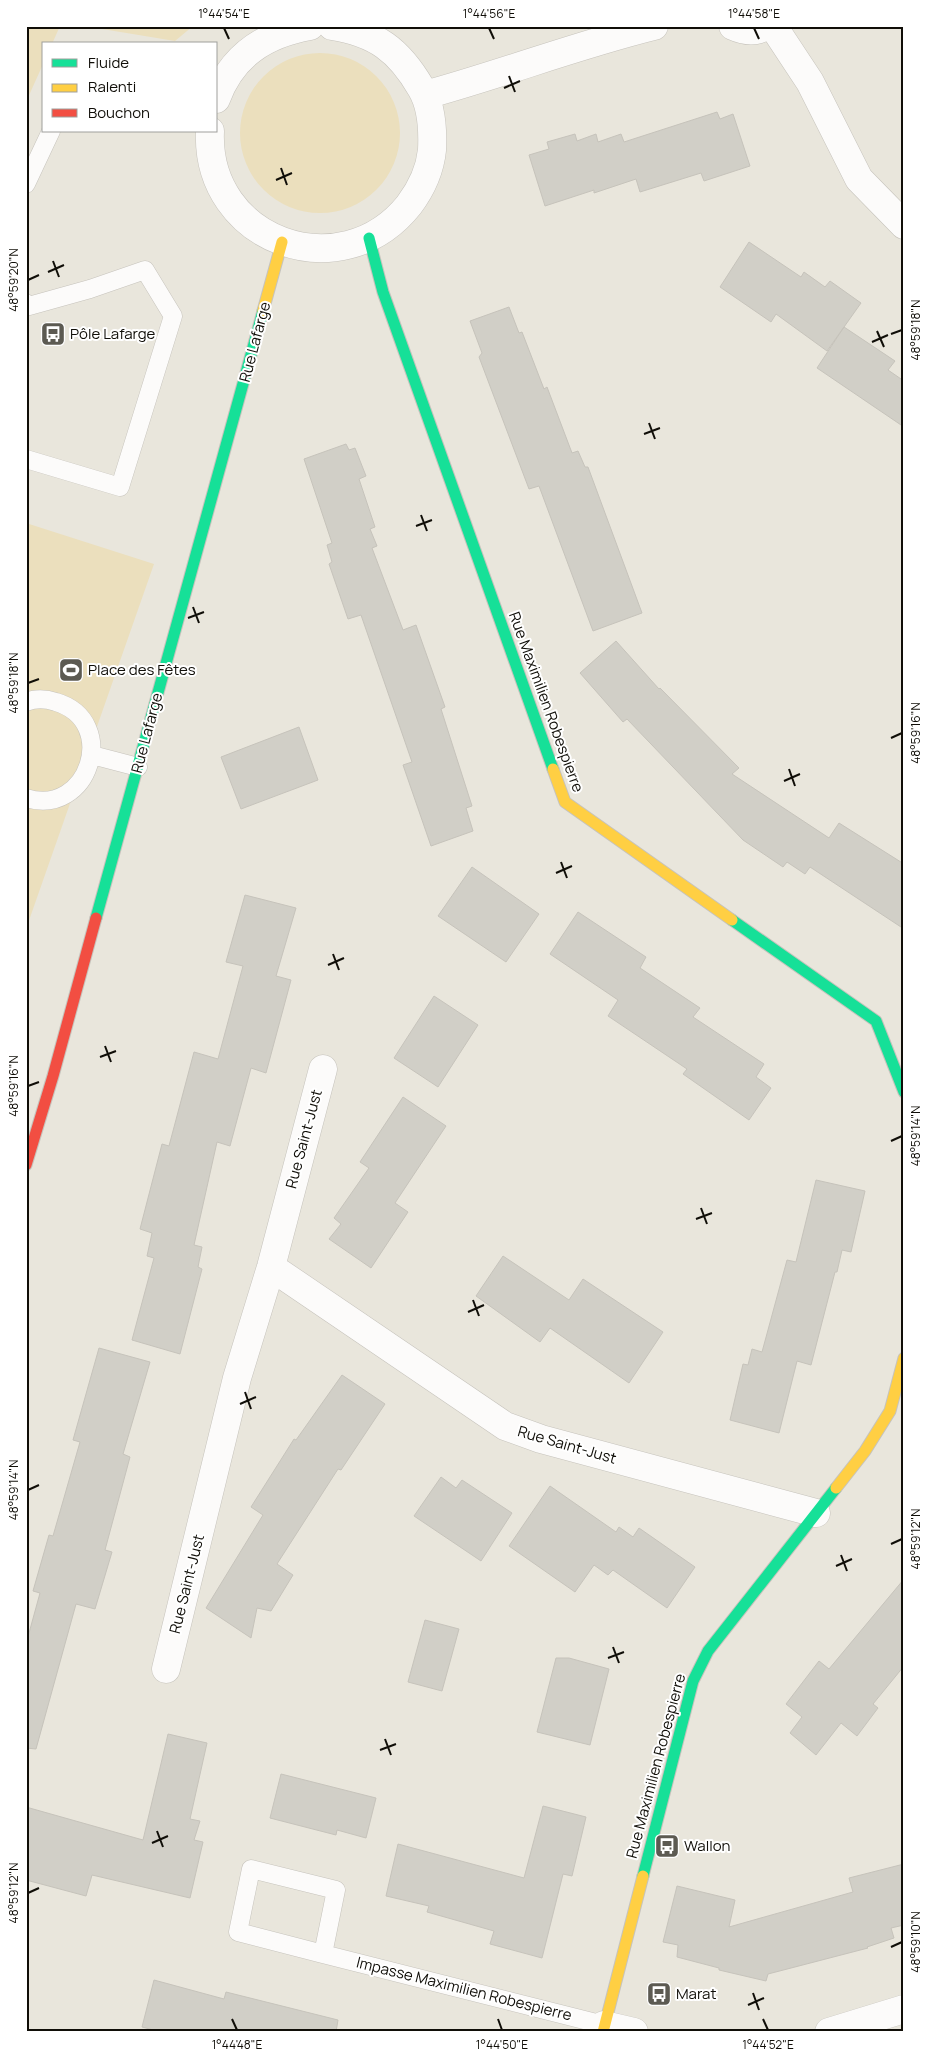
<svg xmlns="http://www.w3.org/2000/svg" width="930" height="2058" font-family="Manrope,sans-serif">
<rect width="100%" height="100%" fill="#e9e6dc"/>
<path fill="#ebdfbd" d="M 26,26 L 60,26 L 52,44 L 44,44 L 44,62 L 26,102 Z
M 84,26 L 193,26 L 175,41 Z
M240 133a80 80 0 1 1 160 0a80 80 0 1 1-160 0Z
M 26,523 L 154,564 L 26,929 Z"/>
<path fill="#d1cfc7" stroke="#c6c3bb" d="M 717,112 L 720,119 L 733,114 L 750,166 L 704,181 L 701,173 L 640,192 L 636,179 L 594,193 L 594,190 L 545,206 L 529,155 L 549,149 L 547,142 L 575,134 L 577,141 L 596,134 L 598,142 L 621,134 L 624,142 Z
M 749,242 L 801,277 L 804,272 L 825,287 L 830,281 L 861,303 L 827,351 L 776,314 L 771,322 L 720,287 Z
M 509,307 L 519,333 L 522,332 L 544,389 L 547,387 L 572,453 L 578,451 L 585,467 L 588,467 L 642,613 L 593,631 L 539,486 L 529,489 L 479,357 L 482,353 L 470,321 Z
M 844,327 L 895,361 L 888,370 L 904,381 L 904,427 L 817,368 Z
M 346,444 L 349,450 L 355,448 L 366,476 L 359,479 L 375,527 L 370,529 L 377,546 L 372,548 L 403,630 L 416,625 L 445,707 L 441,709 L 472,806 L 466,808 L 473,831 L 431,846 L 403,765 L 412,762 L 361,615 L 348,619 L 329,564 L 332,562 L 327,545 L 332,543 L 304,459 Z
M 616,641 L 659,689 L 660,688 L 739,768 L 732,774 L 829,838 L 839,823 L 904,864 L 904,929 L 810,867 L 805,874 L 787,862 L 783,867 L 743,840 L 627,719 L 623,722 L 580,673 Z
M 299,727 L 318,780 L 241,809 L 221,757 Z
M 472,867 L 539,914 L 506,962 L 438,916 Z
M 245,895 L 296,908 L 276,976 L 291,980 L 266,1073 L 251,1068 L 230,1146 L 217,1142 L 194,1245 L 202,1247 L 198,1267 L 202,1269 L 180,1354 L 132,1340 L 154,1258 L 147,1256 L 152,1233 L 140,1229 L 162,1144 L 169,1146 L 194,1052 L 218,1059 L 243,966 L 226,962 Z
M 578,912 L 646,957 L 640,968 L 700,1008 L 693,1017 L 764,1064 L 756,1077 L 771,1088 L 749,1120 L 683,1074 L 687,1069 L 608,1016 L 618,1000 L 550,954 Z
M 434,996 L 478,1025 L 438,1087 L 394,1058 Z
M 403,1097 L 446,1126 L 395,1203 L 408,1212 L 371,1268 L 329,1239 L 341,1224 L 334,1218 L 369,1168 L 360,1162 Z
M 816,1180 L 865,1191 L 851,1252 L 842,1250 L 837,1272 L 835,1272 L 811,1365 L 797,1361 L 779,1433 L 730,1420 L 743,1364 L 748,1365 L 752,1349 L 762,1352 L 787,1260 L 796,1262 Z
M 503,1256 L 569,1300 L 583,1279 L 663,1332 L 629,1383 L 550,1328 L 540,1342 L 476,1296 Z
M 99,1348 L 150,1362 L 123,1454 L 130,1457 L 105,1550 L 112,1552 L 95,1609 L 76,1604 L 36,1749 L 26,1748 L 26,1644 L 40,1593 L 33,1591 L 49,1535 L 53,1536 L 80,1442 L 73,1440 Z
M 342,1375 L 385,1404 L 341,1470 L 338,1469 L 277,1564 L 293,1575 L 271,1611 L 257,1608 L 251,1638 L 206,1608 L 263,1515 L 251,1507 L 294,1439 L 296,1440 Z
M 441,1477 L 456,1488 L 462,1480 L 512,1513 L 481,1561 L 414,1516 Z
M 550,1486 L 616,1532 L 619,1527 L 633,1537 L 639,1528 L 695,1567 L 667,1608 L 613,1570 L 608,1575 L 594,1565 L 575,1592 L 509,1546 Z
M 904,1579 L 904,1666 L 873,1704 L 878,1708 L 857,1736 L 841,1723 L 816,1755 L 790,1733 L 802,1717 L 786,1704 L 819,1661 L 829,1669 Z
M 425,1620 L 459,1629 L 442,1691 L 408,1682 Z
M 556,1658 L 569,1658 L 609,1669 L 590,1745 L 537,1732 Z
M 168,1734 L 207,1743 L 190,1819 L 200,1821 L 194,1840 L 203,1842 L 190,1898 L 92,1875 L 86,1896 L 26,1880 L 26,1807 L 143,1840 Z
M 281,1774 L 376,1798 L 366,1838 L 337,1830 L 336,1835 L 270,1818 Z
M 543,1806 L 586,1817 L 572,1876 L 563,1874 L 542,1958 L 490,1944 L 494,1931 L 427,1912 L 429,1906 L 386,1896 L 398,1844 L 524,1878 Z
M 904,1864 L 904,1925 L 891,1928 L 894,1938 L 867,1947 L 868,1948 L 768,1974 L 766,1981 L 719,1970 L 719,1968 L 677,1957 L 678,1945 L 663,1942 L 677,1886 L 735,1900 L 729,1927 L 853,1892 L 849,1878 Z
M 154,1980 L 224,1999 L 226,1992 L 338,2020 L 336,2032 L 161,2032 L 142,2027 Z"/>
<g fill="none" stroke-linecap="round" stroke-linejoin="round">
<defs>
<path id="lane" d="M 26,184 L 51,131
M 26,303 L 29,306 L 90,289 L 145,270 L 173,316 L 120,487 L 26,459
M 26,702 C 36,698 47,699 56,702 C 120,721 89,818 26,798
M 92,755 L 138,767
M 323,1954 L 238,1932 L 251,1869 L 336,1890 L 323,1954 L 604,2025"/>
<path id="street" d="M 733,26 C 744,31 755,33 766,26
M 773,26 L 810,82 L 859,179 L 904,225
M 425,95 C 502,74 577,45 654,26
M 216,99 C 232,55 265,34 310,26
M 210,131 C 205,241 341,290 409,205 C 421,189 430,170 432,150 C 433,129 432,106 421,88 C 399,50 376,33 332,26
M 271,1267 L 505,1426 L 541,1439 L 816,1513
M 166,1669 L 237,1378 L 271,1267 L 323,1069
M 604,2025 L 634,2032
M 829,2032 L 904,2009"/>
<path id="fast" d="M 369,238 L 383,292 L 553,769
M 96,918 L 263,311
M 732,920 L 876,1021 L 904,1092
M 643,1876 L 693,1681 L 708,1651 L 836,1488"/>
<path id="slow" d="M 263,311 L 282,242
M 553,769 L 565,802 L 732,920
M 836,1488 L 865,1451 L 890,1411 L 904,1358
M 603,2032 L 643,1876"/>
<path id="jam" d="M 26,1165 L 53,1076 L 96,918"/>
</defs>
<use href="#lane" stroke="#c6c3bc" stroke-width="19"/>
<use href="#street" stroke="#c6c3bc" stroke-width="29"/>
<use href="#fast" stroke="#c6c3bc" stroke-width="13"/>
<use href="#slow" stroke="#c6c3bc" stroke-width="13"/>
<use href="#jam" stroke="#c6c3bc" stroke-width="13"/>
<use href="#lane" stroke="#fcfbfa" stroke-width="18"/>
<use href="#street" stroke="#fcfbfa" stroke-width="28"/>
<use href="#fast" stroke="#16e098" stroke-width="11"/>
<use href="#slow" stroke="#ffcf43" stroke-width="11"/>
<use href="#jam" stroke="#f24e42" stroke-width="11"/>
</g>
<path fill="none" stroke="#100e08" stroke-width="2" d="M 224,28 L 229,39M 489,28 L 494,39M 754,28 L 759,39M 509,76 L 515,92M 504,88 L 520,81M 281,168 L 287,185M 276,180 L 292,173M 53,261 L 59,277M 48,272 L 64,265M 28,280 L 39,275M 877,331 L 884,347M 891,334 L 902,330M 872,342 L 888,335M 649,423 L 655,439M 644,434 L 660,428M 421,515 L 427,531M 416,526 L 432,520M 193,607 L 199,623M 188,618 L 204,612M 28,683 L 39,679M 891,738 L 902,733M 789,769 L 795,786M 784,781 L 800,774M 561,862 L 567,878M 556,873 L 572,866M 333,954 L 339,970M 328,965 L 344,958M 105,1046 L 111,1062M 100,1057 L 116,1051M 28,1086 L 39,1082M 891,1141 L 902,1136M 701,1208 L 707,1224M 696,1219 L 712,1213M 473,1300 L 479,1316M 468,1312 L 484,1305M 245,1392 L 251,1409M 240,1404 L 256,1397M 28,1490 L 39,1485M 891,1544 L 902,1539M 841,1555 L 847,1571M 836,1566 L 852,1559M 613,1647 L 619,1663M 608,1658 L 624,1652M 385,1739 L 391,1755M 380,1750 L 396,1744M 157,1831 L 163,1847M 152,1843 L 168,1836M 28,1893 L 39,1888M 891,1947 L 902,1942M 753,1993 L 759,2010M 748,2005 L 764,1998M 232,2019 L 237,2030M 498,2019 L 502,2030M 763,2019 L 768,2030"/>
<defs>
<symbol id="bus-square" viewBox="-11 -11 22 22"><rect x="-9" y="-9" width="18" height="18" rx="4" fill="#5c5a52" stroke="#fff"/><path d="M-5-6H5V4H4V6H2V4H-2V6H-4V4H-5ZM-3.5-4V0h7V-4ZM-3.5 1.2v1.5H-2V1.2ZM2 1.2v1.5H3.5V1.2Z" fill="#fff"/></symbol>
<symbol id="stadium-square" viewBox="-11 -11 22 22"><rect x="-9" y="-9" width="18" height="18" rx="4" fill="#5c5a52" stroke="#fff"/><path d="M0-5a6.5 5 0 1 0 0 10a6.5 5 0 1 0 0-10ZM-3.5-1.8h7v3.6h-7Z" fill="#fff"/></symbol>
</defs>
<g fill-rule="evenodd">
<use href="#bus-square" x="39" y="320" width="28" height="28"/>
<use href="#stadium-square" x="57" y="656" width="28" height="28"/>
<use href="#bus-square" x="653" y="1832" width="28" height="28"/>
<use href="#bus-square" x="645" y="1980" width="28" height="28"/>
</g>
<g text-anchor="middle" stroke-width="4" stroke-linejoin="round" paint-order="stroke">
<g font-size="15" fill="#100e08" stroke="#fff" text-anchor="start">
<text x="70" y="339">Pôle Lafarge</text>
<text x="88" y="675">Place des Fêtes</text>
<text x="684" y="1851">Wallon</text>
<text x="676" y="1999">Marat</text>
</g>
<g font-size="15" fill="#100e08" stroke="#fff">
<text transform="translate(255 342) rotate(-75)" y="5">Rue Lafarge</text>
<text transform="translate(546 702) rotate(70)" y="5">Rue Maximilien Robespierre</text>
<text transform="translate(147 733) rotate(-75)" y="5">Rue Lafarge</text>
<text transform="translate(304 1139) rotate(-75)" y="5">Rue Saint-Just</text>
<text transform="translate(567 1445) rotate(16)" y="5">Rue Saint-Just</text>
<text transform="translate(187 1584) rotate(-76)" y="5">Rue Saint-Just</text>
<text transform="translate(656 1766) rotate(-75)" y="5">Rue Maximilien Robespierre</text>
<text transform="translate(464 1989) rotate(14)" y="5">Impasse Maximilien Robespierre</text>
</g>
</g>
<rect width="930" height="2058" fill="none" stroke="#ffffff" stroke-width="55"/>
<rect x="42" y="42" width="175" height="90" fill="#ffffff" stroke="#9f9f9c"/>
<rect x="52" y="59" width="25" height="8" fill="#16e098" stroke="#9f9f9c"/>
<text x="88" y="68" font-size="15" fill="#100e08">Fluide</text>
<rect x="52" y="84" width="25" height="8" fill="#ffcf43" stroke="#9f9f9c"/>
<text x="88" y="92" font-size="15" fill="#100e08">Ralenti</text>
<rect x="52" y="109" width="25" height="8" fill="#f24e42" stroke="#9f9f9c"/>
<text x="88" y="118" font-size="15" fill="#100e08">Bouchon</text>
<rect x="28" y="28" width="874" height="2002" fill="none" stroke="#100e08" stroke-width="2"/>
<g font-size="12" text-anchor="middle" fill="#100e08">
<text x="224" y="18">1°44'54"E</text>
<text x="489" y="18">1°44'56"E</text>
<text x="754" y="18">1°44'58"E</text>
<text transform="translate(14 280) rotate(-90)" y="4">48°59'20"N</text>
<text transform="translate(916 330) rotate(-90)" y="4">48°59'18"N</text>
<text transform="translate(14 683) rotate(-90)" y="4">48°59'18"N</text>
<text transform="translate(916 733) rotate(-90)" y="4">48°59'16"N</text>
<text transform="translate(14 1086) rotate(-90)" y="4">48°59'16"N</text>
<text transform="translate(916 1136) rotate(-90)" y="4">48°59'14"N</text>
<text transform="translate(14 1490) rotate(-90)" y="4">48°59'14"N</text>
<text transform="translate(916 1539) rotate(-90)" y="4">48°59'12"N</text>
<text transform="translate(14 1893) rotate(-90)" y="4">48°59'12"N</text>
<text transform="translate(916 1942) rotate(-90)" y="4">48°59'10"N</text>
<text x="237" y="2049">1°44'48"E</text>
<text x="502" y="2049">1°44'50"E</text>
<text x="768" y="2049">1°44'52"E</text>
</g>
</svg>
